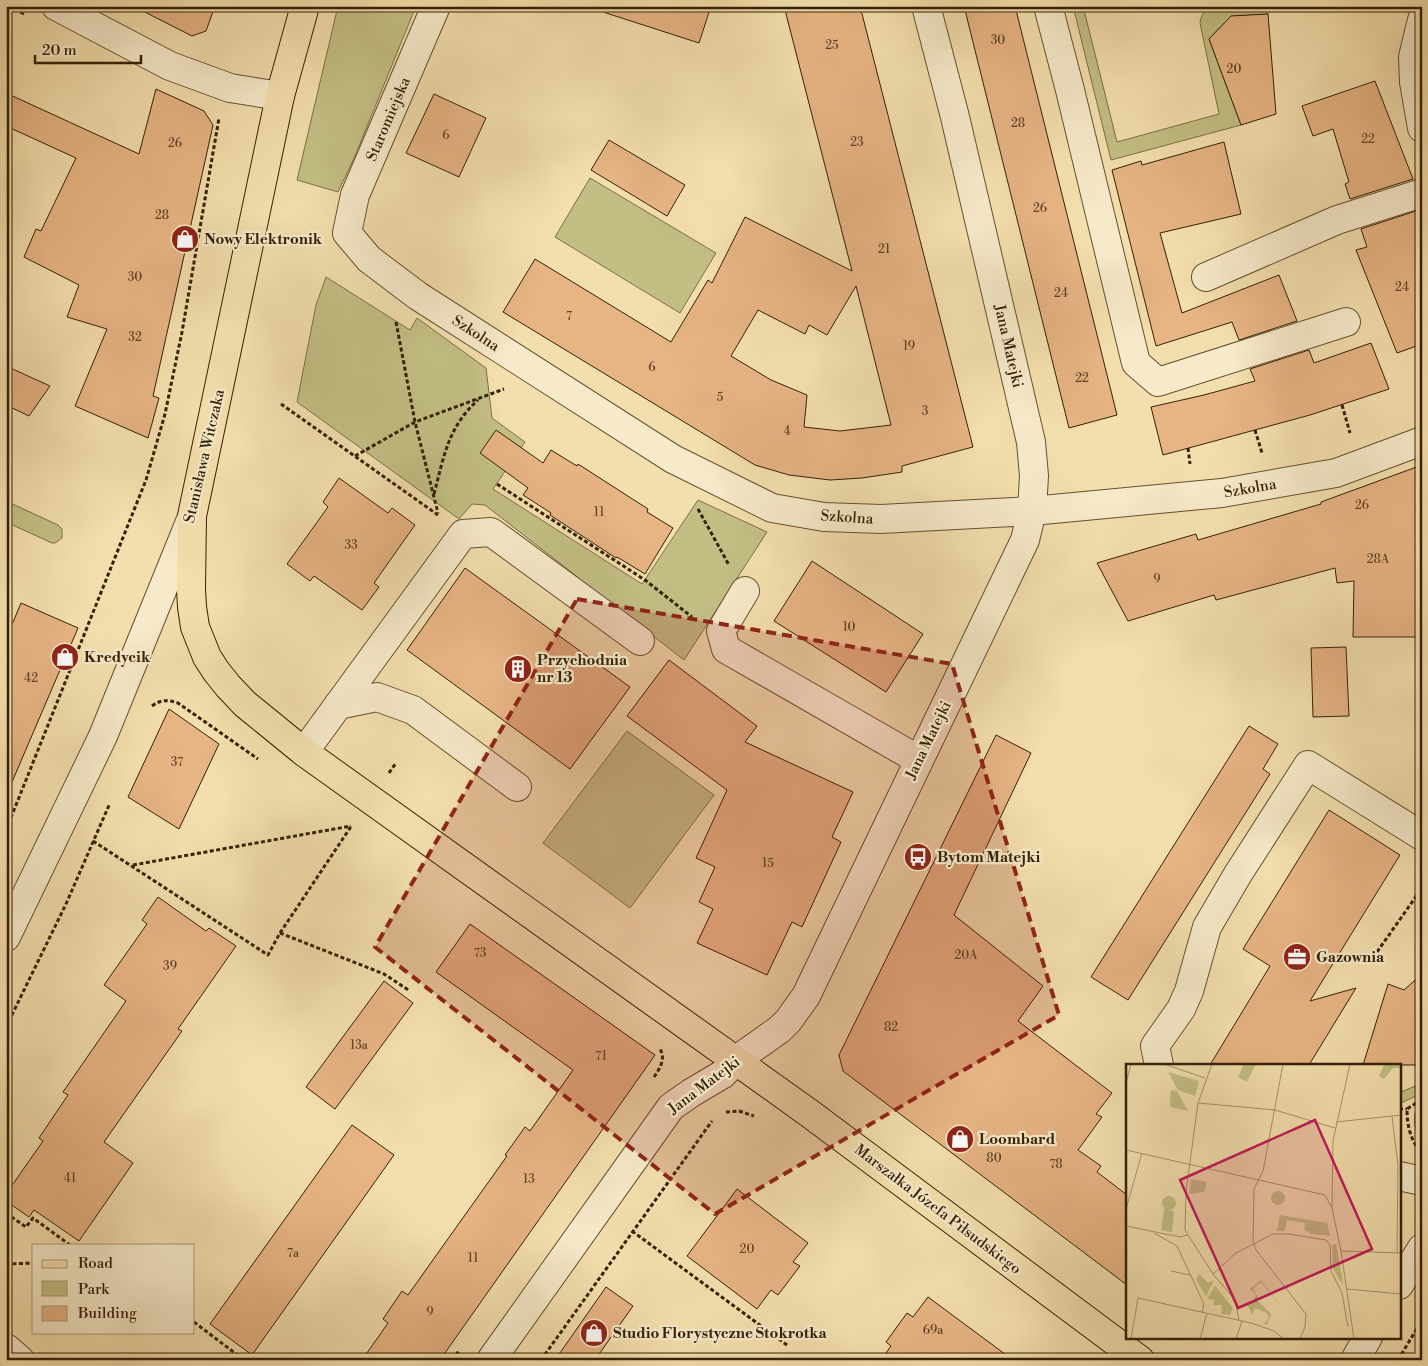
<svg xmlns="http://www.w3.org/2000/svg" width="1428" height="1366" font-family="'Libre Bodoni',serif">
<rect width="100%" height="100%" fill="#f3dfad"/>
<filter id="stains"><feTurbulence type="fractalNoise" baseFrequency=".004" numOctaves="4"/><feColorMatrix values="0 0 0 0 .2 0 0 0 0 .09 0 0 0 0 .02 0 0 0 .5 -.17"/></filter>
<radialGradient id="worn" r=".72"><stop offset=".6" stop-color="#630" stop-opacity="0"/><stop offset="1" stop-color="#630" stop-opacity=".3"/></radialGradient>
<path fill="#c3bf84" stroke="#7c7045" d="M 338,6 L 416,6 L 355,156 L 338,192 L 297,180 Z
M 1073,6 L 1083,6 L 1117,142 L 1219,114 L 1200,23 C 1201,14 1205,9 1214,6 L 1268,6 L 1268,14 L 1231,16 L 1209,39 L 1241,125 L 1111,160 Z
M 590,178 L 716,253 L 680,313 L 555,237 Z
M 326,277 L 410,330 L 417,318 L 486,368 L 492,418 L 525,442 L 493,489 L 642,584 L 698,500 L 767,532 L 684,660 L 485,505 L 472,504 L 459,519 L 297,402 L 316,305 Z
M 6,501 L 58,525 L 62,529 L 62,538 L 55,543 L 52,543 L 6,522 Z
M 627,731 L 714,795 L 630,908 L 543,843 Z
M 1422,1083 L 1422,1093 L 1399,1104 L 1399,1093 Z
M 1422,1104 L 1422,1142 C 1414,1129 1410,1114 1422,1104 Z"/>
<path fill="#e7b484" stroke="#342006" fill-rule="evenodd" d="M 133,6 L 215,6 L 206,31 L 192,36 Z
M 604,6 L 711,6 L 699,43 L 603,12 Z
M 784,6 L 860,6 L 973,447 L 902,466 L 902,472 L 862,478 L 830,480 L 789,475 L 755,465 L 503,312 L 535,259 L 671,342 L 708,280 L 712,283 L 745,217 L 852,271 ZM 856,286 L 891,425 L 840,431 L 804,427 L 807,395 L 771,380 L 731,356 L 758,310 L 805,334 L 809,325 L 827,335 Z
M 964,6 L 1015,6 L 1117,415 L 1069,428 Z
M 1268,14 L 1276,114 L 1241,125 L 1209,39 L 1231,16 Z
M 1375,81 L 1413,179 L 1350,199 L 1345,184 L 1349,182 L 1333,129 L 1313,136 L 1302,106 Z
M 156,89 L 204,111 L 213,125 L 153,396 L 159,398 L 148,438 L 75,406 L 107,329 L 67,317 L 79,285 L 24,257 L 36,229 L 41,231 L 76,158 L 6,126 L 6,93 L 139,154 Z
M 434,94 L 486,118 L 459,177 L 406,153 Z
M 609,140 L 685,185 L 667,216 L 591,170 Z
M 1224,142 L 1241,214 L 1160,233 L 1182,313 L 1279,275 L 1297,321 L 1239,340 L 1232,322 L 1156,346 L 1112,170 L 1141,161 L 1142,165 Z
M 1422,209 L 1422,344 L 1397,353 L 1356,250 L 1367,247 L 1361,229 Z
M 1371,343 L 1389,389 L 1310,415 L 1163,455 L 1151,407 L 1204,395 L 1255,381 L 1250,369 L 1309,350 L 1314,363 Z
M 6,366 L 50,386 L 29,416 L 6,405 Z
M 496,430 L 543,463 L 551,450 L 577,466 L 578,464 L 648,509 L 647,512 L 673,528 L 645,574 L 617,557 L 616,558 L 550,515 L 551,513 L 523,495 L 528,488 L 480,453 Z
M 1422,465 L 1422,637 L 1353,637 L 1354,581 L 1337,583 L 1335,568 L 1216,600 L 1214,595 L 1128,621 L 1097,563 L 1196,534 L 1198,540 L 1321,504 L 1321,502 Z
M 339,478 L 388,513 L 392,508 L 415,525 L 374,583 L 379,587 L 362,610 L 314,576 L 310,581 L 287,564 L 328,507 L 323,502 Z
M 812,561 L 923,634 L 886,692 L 774,621 Z
M 465,568 L 630,687 L 570,769 L 407,650 Z
M 21,603 L 78,628 L 6,796 L 6,639 Z
M 1346,647 L 1349,716 L 1313,717 L 1311,648 Z
M 669,660 L 757,726 L 745,742 L 853,792 L 832,837 L 841,842 L 802,927 L 792,922 L 767,975 L 697,943 L 713,909 L 699,902 L 715,867 L 696,858 L 727,790 L 627,716 Z
M 169,709 L 219,744 L 179,829 L 128,797 Z
M 1249,726 L 1278,744 L 1263,769 L 1270,774 L 1128,1000 L 1091,977 Z
M 996,735 L 1031,753 L 954,915 L 1043,986 L 1018,1021 L 1112,1093 L 1096,1114 L 1102,1117 L 1078,1150 L 1101,1166 L 1097,1172 L 1127,1195 L 1127,1285 L 843,1071 L 839,1055 Z
M 1329,810 L 1400,855 L 1310,1001 L 1356,988 L 1309,1065 L 1210,1065 L 1270,966 L 1243,949 Z
M 158,897 L 206,931 L 209,928 L 236,946 L 178,1029 L 182,1031 L 104,1142 L 133,1163 L 79,1241 L 34,1210 L 29,1217 L 6,1201 L 6,1194 L 43,1141 L 39,1138 L 68,1095 L 63,1092 L 126,1001 L 104,985 L 147,924 L 142,920 Z
M 470,924 L 655,1055 L 440,1360 L 362,1360 L 388,1323 L 383,1319 L 402,1291 L 408,1295 L 507,1156 L 505,1155 L 525,1127 L 530,1131 L 573,1070 L 436,972 Z
M 1422,974 L 1422,1065 L 1363,1065 L 1388,984 L 1404,990 Z
M 384,981 L 413,1003 L 335,1109 L 306,1087 Z
M 352,1125 L 394,1155 L 252,1355 L 210,1324 Z
M 737,1189 L 808,1243 L 793,1262 L 800,1266 L 778,1295 L 771,1290 L 757,1309 L 687,1256 Z
M 606,1287 L 633,1306 L 595,1360 L 555,1360 Z
M 928,1297 L 1013,1360 L 881,1360 L 891,1346 L 886,1342 L 907,1313 L 913,1317 Z"/>
<g fill="none" stroke-linecap="round" stroke-linejoin="round">
<defs>
<path id="minor" d="M 56,6 L 170,66 L 230,88 L 280,96
M 436,6 L 355,195 L 347,233 L 369,259 L 418,296 L 673,459 L 772,508 L 824,517 L 881,519 L 1032,511 L 1222,493 L 1336,473 L 1422,441
M 1048,6 L 1070,90 L 1136,363 L 1158,382 L 1346,322
M 1422,20 L 1413,57 L 1414,82 L 1422,128
M 1206,277 L 1337,220 L 1422,193
M 745,591 L 721,631 L 726,649 L 919,760
M 338,705 L 377,697 L 413,710 L 517,787
M 304,752 L 463,534 L 491,532 L 640,641
M 6,937 L 103,736 L 192,517
M 1159,1065 L 1155,1046 L 1181,1009 L 1189,991 L 1207,927 L 1238,874 L 1308,765 L 1422,836
M 1399,1176 L 1422,1181
M 1399,1285 L 1422,1248
M 6,1348 L 20,1360
M 491,1360 L 671,1107 L 691,1093 L 723,1074 L 735,1061 L 780,1029 L 788,1021 L 806,996 L 1025,540 L 1032,511 L 1034,476 L 1031,442 L 955,117 L 926,6
M 1355,1360 L 1368,1337"/>
<path id="major" d="M 305,6 L 280,96 L 192,516 L 191,589 L 192,607 L 195,627 L 207,657 L 216,671 L 228,686 L 245,704 L 304,752 L 809,1113 L 1140,1360"/>
</defs>
<use href="#minor" stroke="#645030" stroke-width="30"/>
<use href="#major" stroke="#342006" stroke-width="30"/>
<path stroke="#342006" stroke-width="3" stroke-dasharray="4 2.5" stroke-linecap="butt" d="M 9,6 L 24,14
M 396,322 L 415,422 L 438,513
M 281,404 L 438,515
M 1342,405 L 1350,433
M 1255,430 L 1262,453
M 1188,448 L 1190,464
M 355,456 L 415,422 L 504,389
M 497,484 L 645,580 L 692,617
M 434,494 C 444,456 448,427 478,400
M 698,509 L 729,565
M 152,706 C 161,699 168,700 178,703 L 258,759
M 389,773 L 396,763
M 6,830 L 146,480 L 165,414 L 182,332 L 219,118
M 93,841 L 268,955 L 280,933 L 352,825
M 133,865 L 351,826
M 280,933 L 384,974 L 410,991
M 1377,952 L 1422,888
M 6,1027 L 66,904 L 110,803
M 654,1077 C 660,1068 666,1059 660,1049
M 1399,1109 L 1407,1109
M 726,1112 L 739,1111 L 754,1116
M 1416,1146 C 1409,1134 1407,1122 1407,1109 L 1422,1099
M 6,1213 L 26,1227 L 33,1218 L 70,1245
M 632,1231 L 787,1345
M 6,1264 L 34,1263
M 194,1322 L 244,1360
M 452,1360 L 459,1351
M 541,1360 L 712,1121
M 1398,1360 L 1422,1320"/>
<use href="#minor" stroke="#f7eaca" stroke-width="28"/>
<use href="#major" stroke="#f3dfad" stroke-width="28"/>
</g>
<path fill="#8f2418" fill-opacity="0.2" stroke="#8f2418" stroke-width="4" stroke-dasharray="10 6" stroke-linejoin="round" d="M 577,599 L 952,664 L 1059,1015 L 715,1214 L 375,947 Z"/>
<defs>
<symbol id="shop-disc" viewBox="-11 -11 22 22"><circle r="9.5" fill="#8f2418" stroke="#f7eaca"/><path d="M-5-2.5h2.3a2.7 3.5 0 0 1 5.4 0H5L5.5 6h-11ZM-1.5-2.5h3a1.5 2.3 0 0 0-3 0Z" fill="#fff"/></symbol>
<symbol id="building-disc" viewBox="-11 -11 22 22"><circle r="9.5" fill="#8f2418" stroke="#f7eaca"/><path d="M-4-6H4V6H1V3H-1V6H-4ZM-2.5-4.3h1.7v1.8h-1.7ZM.8-4.3h1.7v1.8H.8ZM-2.5-1h1.7V.8h-1.7ZM.8-1h1.7V.8H.8Z" fill="#fff"/></symbol>
<symbol id="bus-disc" viewBox="-11 -11 22 22"><circle r="9.5" fill="#8f2418" stroke="#f7eaca"/><path d="M-5-6H5V4H4V6H2V4H-2V6H-4V4H-5ZM-3.5-4V0h7V-4ZM-3.5 1.2v1.5H-2V1.2ZM2 1.2v1.5H3.5V1.2Z" fill="#fff"/></symbol>
<symbol id="office-disc" viewBox="-11 -11 22 22"><circle r="9.5" fill="#8f2418" stroke="#f7eaca"/><path d="M-6-3h4V-5.5h4V-3h4V5H-6ZM-1-4.5V-3h2v-1.5ZM-6 0V1H6V0Z" fill="#fff"/></symbol>
</defs>
<g fill-rule="evenodd">
<use href="#shop-disc" x="169" y="223" width="32" height="32"/>
<use href="#shop-disc" x="49" y="641" width="32" height="32"/>
<use href="#building-disc" x="502" y="653" width="32" height="32"/>
<use href="#bus-disc" x="902" y="841" width="32" height="32"/>
<use href="#office-disc" x="1281" y="941" width="32" height="32"/>
<use href="#shop-disc" x="944" y="1123" width="32" height="32"/>
<use href="#shop-disc" x="578" y="1317" width="32" height="32"/>
</g>
<g text-anchor="middle" stroke-width="4.5" stroke-linejoin="round" paint-order="stroke">
<g font-size="12" fill="#614526">
<text x="998" y="44">30</text>
<text x="832" y="49">25</text>
<text x="1234" y="73">20</text>
<text x="1018" y="127">28</text>
<text x="446" y="139">6</text>
<text x="1368" y="143">22</text>
<text x="857" y="146">23</text>
<text x="175" y="147">26</text>
<text x="1040" y="212">26</text>
<text x="162" y="219">28</text>
<text x="884" y="253">21</text>
<text x="135" y="281">30</text>
<text x="1402" y="291">24</text>
<text x="1061" y="297">24</text>
<text x="569" y="320">7</text>
<text x="135" y="341">32</text>
<text x="909" y="350">19</text>
<text x="652" y="371">6</text>
<text x="1082" y="382">22</text>
<text x="720" y="401">5</text>
<text x="925" y="415">3</text>
<text x="787" y="435">4</text>
<text x="1362" y="509">26</text>
<text x="599" y="516">11</text>
<text x="351" y="549">33</text>
<text x="1378" y="563">28A</text>
<text x="1157" y="583">9</text>
<text x="849" y="631">10</text>
<text x="31" y="682">42</text>
<text x="177" y="766">37</text>
<text x="768" y="867">15</text>
<text x="480" y="957">73</text>
<text x="966" y="959">20A</text>
<text x="170" y="970">39</text>
<text x="891" y="1031">82</text>
<text x="359" y="1049">13a</text>
<text x="601" y="1060">71</text>
<text x="994" y="1162">80</text>
<text x="1056" y="1168">78</text>
<text x="70" y="1182">41</text>
<text x="529" y="1183">13</text>
<text x="747" y="1253">20</text>
<text x="293" y="1257">7a</text>
<text x="473" y="1262">11</text>
<text x="430" y="1316">9</text>
<text x="933" y="1334">69a</text>
</g>
<g font-size="15" fill="#342006" stroke="#f7eaca">
<text transform="translate(388 119) rotate(-67)" y="5">Staromiejska</text>
<text transform="translate(476 333) rotate(33)" y="5">Szkolna</text>
<text transform="translate(1009 346) rotate(77)" y="5">Jana Matejki</text>
<text transform="translate(204 456) rotate(-77)" y="5">Stanisława Witczaka</text>
<text transform="translate(1250 488) rotate(-10)" y="5">Szkolna</text>
<text transform="translate(847 517) rotate(4)" y="5">Szkolna</text>
<text transform="translate(928 740) rotate(-64)" y="5">Jana Matejki</text>
<text transform="translate(704 1085) rotate(-37)" y="5">Jana Matejki</text>
<text transform="translate(938 1209) rotate(37)" y="5">Marszałka Józefa Piłsudskiego</text>
</g>
<g font-size="15" font-weight="bold" fill="#342006" stroke="#f7eaca" text-anchor="start">
<text x="204" y="244">Nowy Elektronik</text>
<text x="84" y="662">Kredycik</text>
<text x="537" y="665">Przychodnia<tspan x="537" dy="17">nr 13</tspan></text>
<text x="937" y="862">Bytom Matejki</text>
<text x="1316" y="962">Gazownia</text>
<text x="979" y="1144">Loombard</text>
<text x="613" y="1338">Studio Florystyczne Stokrotka</text>
</g>
</g>
<g transform="translate(1126 1064)">
<rect width="275" height="275" fill="#f3dfad"/>
<path d="M 118,0 L 130,0 L 121,18 L 112,13 ZM 275,0 L 275,4 L 267,4 L 258,15 L 253,12 L 258,1 ZM 42,8 L 73,17 L 69,32 L 52,26 ZM 45,26 L 51,27 L 62,47 L 44,43 ZM 65,115 L 81,118 L 78,128 L 63,130 ZM145 134a7 7 0 1 1 14 0a7 7 0 1 1-14 0ZM36 139a7 7 0 1 1 14 0a7 7 0 1 1-14 0ZM 38,145 L 48,147 L 46,168 L 35,166 ZM 154,151 L 201,159 L 204,172 L 185,170 L 178,165 L 179,159 L 161,156 L 159,167 L 151,167 ZM 210,180 L 216,212 L 217,221 L 207,205 L 206,181 ZM 73,210 L 82,219 L 88,216 L 80,232 L 70,216 ZM 135,216 L 158,246 L 135,218 L 127,225 L 132,233 L 131,236 L 145,250 L 141,261 L 138,260 L 143,254 L 141,249 L 129,244 L 126,251 L 122,242 L 115,242 L 127,238 L 130,231 L 124,225 ZM 89,222 L 107,244 L 104,251 L 95,250 L 96,241 L 88,241 L 88,236 L 81,235 Z" fill="#c3bf84"/>
<path fill="none" stroke="#a7936a" stroke-width="1" d="M 38,0 L 79,14M 86,0 L 72,39 L 60,128 L 59,166 L 87,210 L 109,236 L 113,256M 157,0 L 137,107 L 128,125 L 127,177 L 130,186 L 180,250 L 179,263 L 174,275M 0,19 L 5,0M 72,39 L 149,46 L 209,64M 266,52 L 272,101 L 271,188M 210,58 L 275,51M 0,86 L 199,131 L 206,144 L 215,187 L 228,275M 206,143 L 207,77 L 224,0M 0,145 L 16,89M 0,162 L 54,173 L 61,171M 28,169 L 51,182 L 78,240 L 76,248M 215,187 L 275,189M 45,207 L 64,211M 87,210 L 110,189 L 147,170 L 163,170 L 200,176 L 204,181 L 205,207 L 216,229 L 222,263M 221,225 L 275,230M 5,275 L 12,234 L 125,259 L 148,267 L 158,275M 74,275 L 81,249M 110,275 L 116,257"/>
<path fill="#c2185b" fill-opacity="0.15" stroke="#c2185b" stroke-width="2.5" d="M 189,56 L 246,185 L 112,244 L 54,116 Z"/>
<rect width="275" height="275" fill="none" stroke="#342006" stroke-width="2.5"/>
</g>
<rect width="1428" height="1366" fill="none" stroke="#f3dfad" stroke-width="25"/>
<rect x="8" y="8" width="1413" height="1351" fill="none" stroke="#342006" stroke-width="2.5"/>
<rect x="12" y="12" width="1403" height="1341" fill="none" stroke="#342006"/>
<rect x="32" y="1244" width="162" height="90" fill="#f7eaca" stroke="#a9997c"/>
<rect x="42" y="1260" width="25" height="8" fill="#f3dfad" stroke="#a9997c"/>
<text x="78" y="1268" font-size="15" fill="#342006">Road</text>
<rect x="42" y="1281" width="25" height="15" fill="#c3bf84" stroke="#a9997c"/>
<text x="78" y="1294" font-size="15" fill="#342006">Park</text>
<rect x="42" y="1306" width="25" height="15" fill="#e7b484" stroke="#a9997c"/>
<text x="78" y="1318" font-size="15" fill="#342006">Building</text>
<path d="M35 55v8h106v-8" fill="none" stroke="#342006" stroke-width="2.5"/>
<text x="42" y="55" font-size="15" fill="#342006" stroke="#f7eaca" stroke-width="4" paint-order="stroke">20 m</text>
<rect width="100%" height="100%" filter="url(#stains)"/>
<rect width="100%" height="100%" fill="url(#worn)"/>
</svg>
